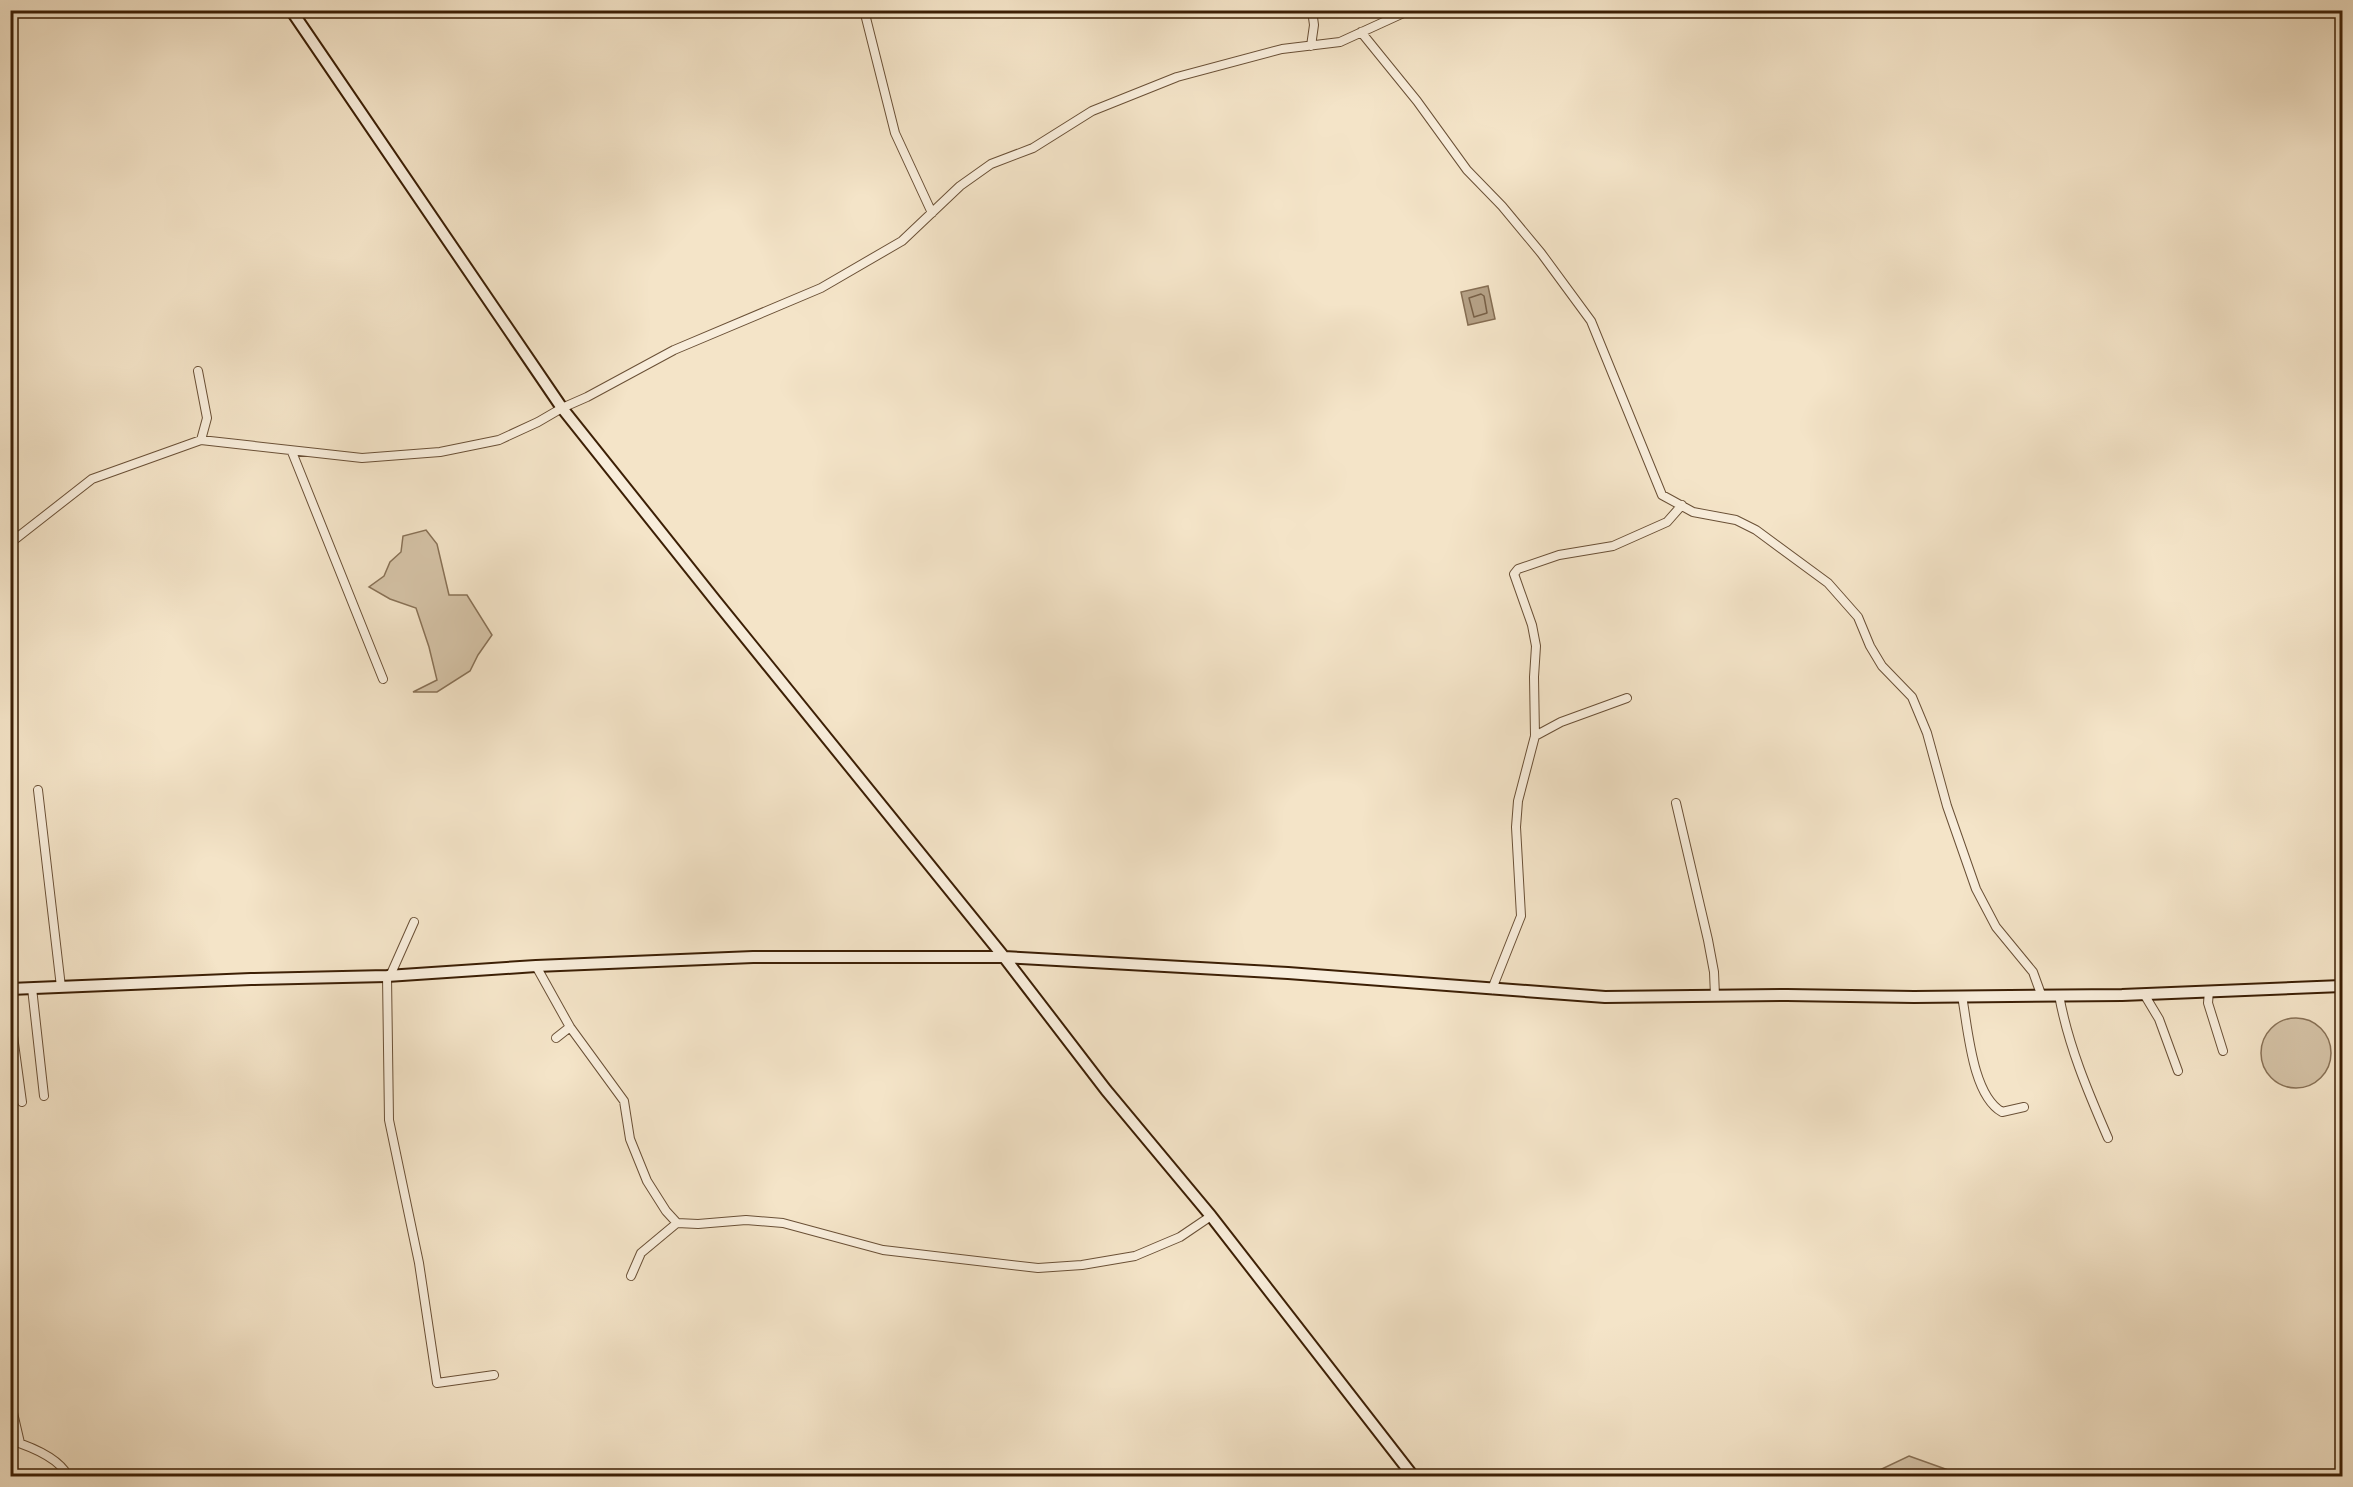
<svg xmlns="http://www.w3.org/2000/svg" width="2353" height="1487" font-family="'EB Garamond',serif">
<rect width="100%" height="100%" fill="#f4e4c8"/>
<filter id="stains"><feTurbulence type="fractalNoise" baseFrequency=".00333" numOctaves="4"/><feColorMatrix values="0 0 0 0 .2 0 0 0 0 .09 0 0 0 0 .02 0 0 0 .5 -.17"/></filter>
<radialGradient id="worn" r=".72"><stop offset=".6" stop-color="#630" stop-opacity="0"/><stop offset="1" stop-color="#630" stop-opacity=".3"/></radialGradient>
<path fill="#d5c3a7" stroke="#887156" stroke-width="1.5" d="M 426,530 L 437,544 L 449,595 L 467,595 L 492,635 L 478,655 L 470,671 L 437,692 L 413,692 L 437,680 L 429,647 L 416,608 L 390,599 L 369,587 L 384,576 L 390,562 L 401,552 L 403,536 Z
M2261 1053a35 35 0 1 1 70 0a35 35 0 1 1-70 0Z
M 1909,1456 L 1965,1476 L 1867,1476 Z"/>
<path fill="#b5a186" stroke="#856d52" stroke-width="1.5" d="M 1488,286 L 1495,319 L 1468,325 L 1461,292 Z"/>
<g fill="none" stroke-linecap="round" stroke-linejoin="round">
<path stroke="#786046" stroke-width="1.5" d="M 1481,294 L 1484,296 L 1487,313 L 1474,317 L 1469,298 Z"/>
<defs>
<path id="street" d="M 864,10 L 895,133 L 932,213
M 1361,32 L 1417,101 L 1467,170 L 1502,206 L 1541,253 L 1591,321 L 1662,495 L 1693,512 L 1736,520 L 1756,530 L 1828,583 L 1858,617 L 1870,646 L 1882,666 L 1912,697 L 1927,733 L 1947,806 L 1976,889 L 1996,927 L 2033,972 L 2041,994
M 1311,46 L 1314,25 L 1312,10
M 198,371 L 207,418 L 201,440
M 292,452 L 383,679
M 10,546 L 14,540 L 92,479 L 201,440 L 362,458 L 440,452 L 499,440 L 538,422 L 562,408 L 587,397 L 674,350 L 821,288 L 902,241 L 960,186 L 991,164 L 1033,148 L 1092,111 L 1177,77 L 1282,49 L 1340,42 L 1410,10
M 1535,736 L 1561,722 L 1627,698
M 38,790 L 61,987
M 1676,803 L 1708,940 L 1714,972 L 1715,996
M 536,966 L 570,1027 L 624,1101 L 630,1139 L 647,1181 L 666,1211 L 677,1223 L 698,1224 L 746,1220 L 783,1223 L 883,1250 L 1038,1268 L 1082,1265 L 1135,1256 L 1180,1237 L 1211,1216
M 387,976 L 389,1120 L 419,1263 L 437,1383 L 494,1375
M 390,976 L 414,922
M 32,988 L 44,1096
M 1492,989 L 1521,916 L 1516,827 L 1518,801 L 1535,736 L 1534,677 L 1536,646 L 1532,625 L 1514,574 L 1518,569 L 1559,555 L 1613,546 L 1667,522 L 1682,505
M 2209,991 L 2208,1003 L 2223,1051
M 2144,994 L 2159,1019 L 2178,1071
M 2059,995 C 2068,1045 2088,1092 2108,1138
M 1962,996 C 1968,1028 1972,1095 2002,1112 L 2024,1107
M 10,1014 L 22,1102
M 556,1038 L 570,1027
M 631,1276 L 641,1253 L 677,1223
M 10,1400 L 20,1443
M 10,1440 C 29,1446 59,1458 68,1476"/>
<path id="secondary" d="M 291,10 L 562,408 L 715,600 L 1004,957 L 1106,1090 L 1211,1216 L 1413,1476
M 10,989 L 251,979 L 387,976 L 536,966 L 753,957 L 1004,957 L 1288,973 L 1605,997 L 1787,995 L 1914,997 L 2122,995 L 2342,986"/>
</defs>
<use href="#street" stroke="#6a5036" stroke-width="10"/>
<use href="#secondary" stroke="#3c1f05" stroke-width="14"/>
<use href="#street" stroke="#f8eddb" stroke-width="8"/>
<use href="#secondary" stroke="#f8eddb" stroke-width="10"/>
</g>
<rect width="2353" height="1487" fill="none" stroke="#f4e4c8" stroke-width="36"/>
<rect x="12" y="12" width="2329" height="1463" fill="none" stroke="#3c1f05" stroke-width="3"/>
<rect x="18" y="18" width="2317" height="1451" fill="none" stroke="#3c1f05" stroke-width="1.5"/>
<rect width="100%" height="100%" filter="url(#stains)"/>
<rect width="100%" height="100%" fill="url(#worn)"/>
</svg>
